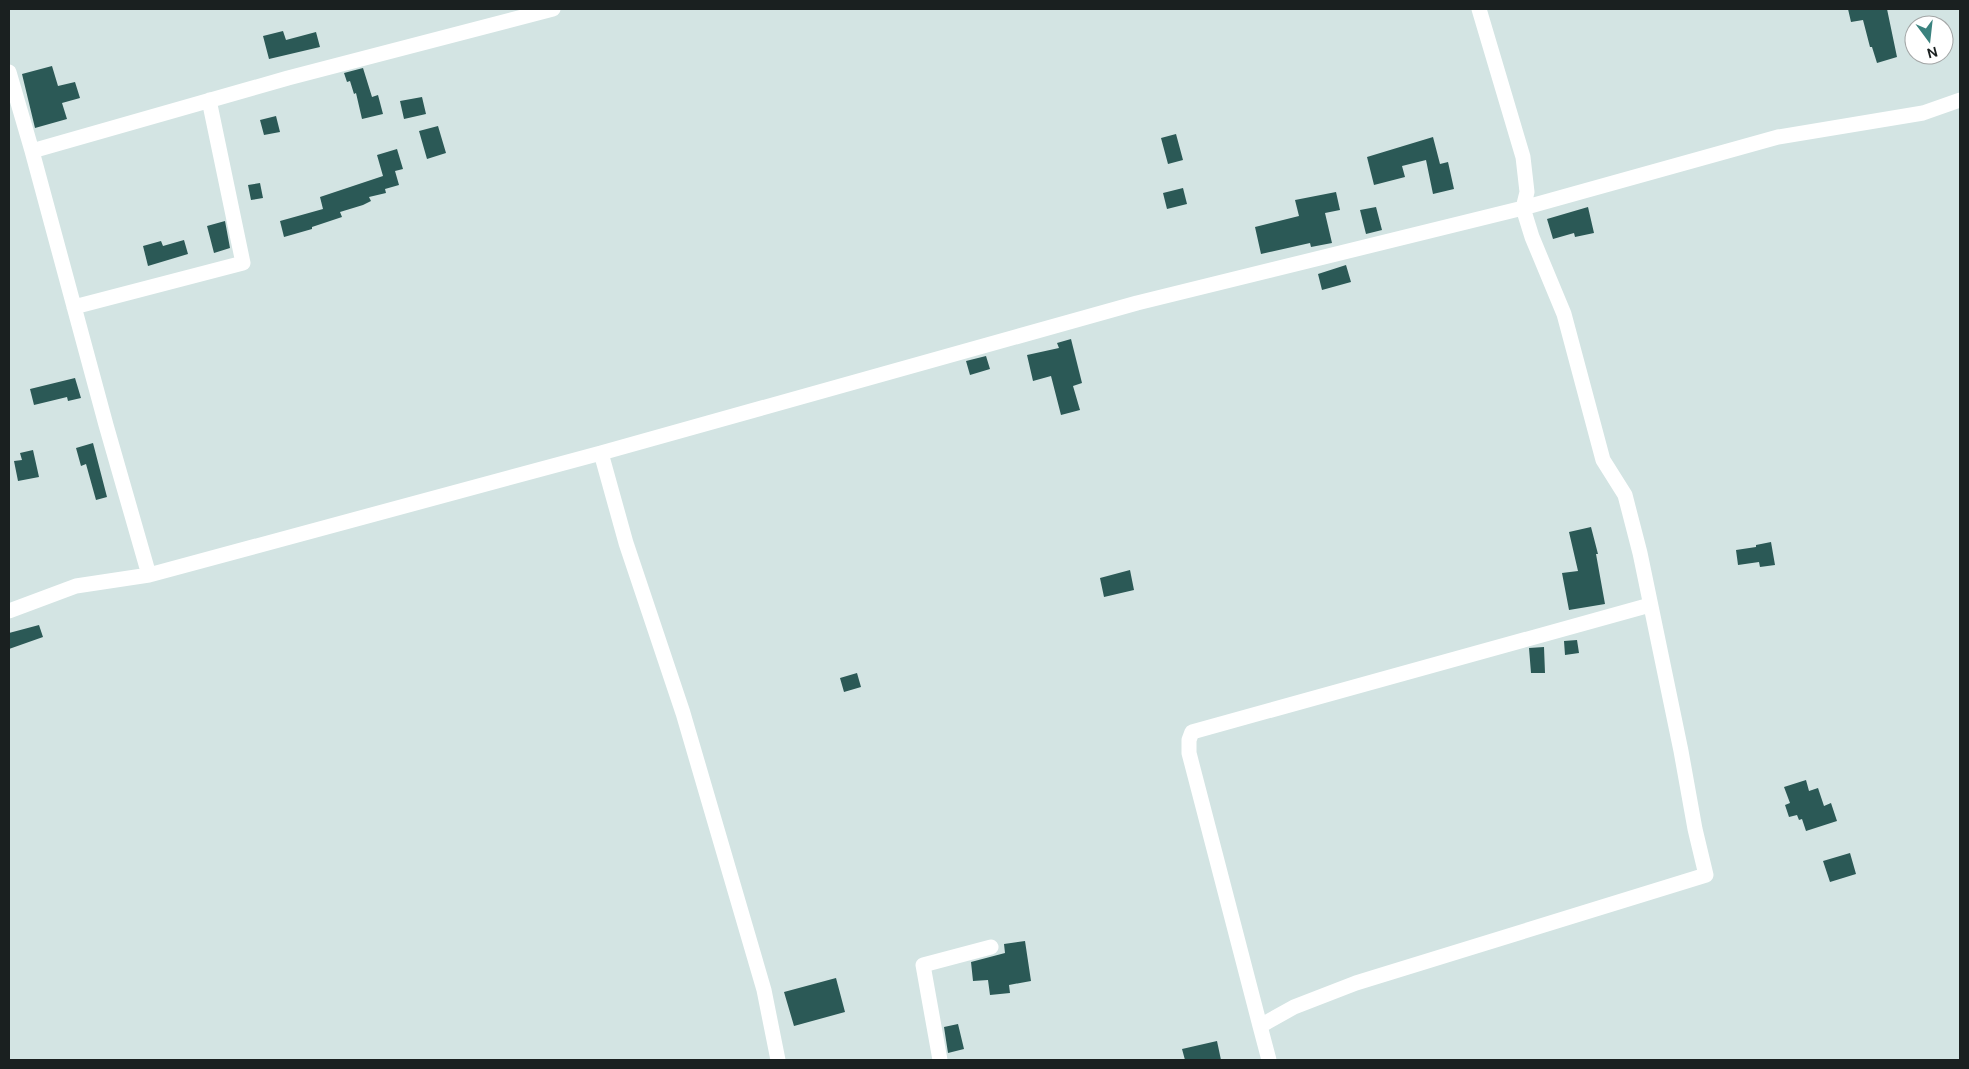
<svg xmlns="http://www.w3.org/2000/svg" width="1969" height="1069" font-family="'DM Sans',sans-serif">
<rect width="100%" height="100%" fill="#d3e4e3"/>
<path fill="#2b5956" d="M 1848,9 L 1887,9 L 1897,57 L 1877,63 L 1872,47 L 1870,47 L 1863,20 L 1851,22 Z
M 283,31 L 286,40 L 316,32 L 320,47 L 269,59 L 263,36 Z
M 52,66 L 58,86 L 75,82 L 80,98 L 62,103 L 67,119 L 35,128 L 22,74 Z
M 363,68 L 372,97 L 378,95 L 383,114 L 362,119 L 356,93 L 354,94 L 350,81 L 347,82 L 344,73 Z
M 422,97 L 426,114 L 404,119 L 400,101 Z
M 276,116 L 280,132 L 264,135 L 260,120 Z
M 438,126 L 446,153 L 427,159 L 419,131 Z
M 1176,134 L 1183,160 L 1168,164 L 1161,138 Z
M 1433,137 L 1440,164 L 1448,162 L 1454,189 L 1433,194 L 1426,160 L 1402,166 L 1405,177 L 1374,185 L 1367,157 Z
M 397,149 L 403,169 L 395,171 L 399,185 L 385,189 L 386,193 L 369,197 L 371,201 L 363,205 L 340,212 L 342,217 L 312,227 L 312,229 L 284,237 L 280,221 L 323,209 L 320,197 L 383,176 L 377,155 Z
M 260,183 L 263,198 L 251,200 L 248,185 Z
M 1183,188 L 1187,204 L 1167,209 L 1163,193 Z
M 1336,192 L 1340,210 L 1325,213 L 1332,243 L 1311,247 L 1310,243 L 1261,254 L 1255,227 L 1299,216 L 1295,200 Z
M 1376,207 L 1382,230 L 1366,234 L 1360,210 Z
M 1588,207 L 1594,233 L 1575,237 L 1574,233 L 1553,239 L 1547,219 Z
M 225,221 L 230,248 L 214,253 L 207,226 Z
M 184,240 L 188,254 L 148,266 L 143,246 L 161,241 L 163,246 Z
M 1346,265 L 1351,282 L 1322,290 L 1318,274 Z
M 1071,339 L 1082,383 L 1073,386 L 1080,410 L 1061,415 L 1051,376 L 1033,381 L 1027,355 L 1059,348 L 1057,343 Z
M 986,356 L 990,369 L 970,375 L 966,361 Z
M 75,378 L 81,398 L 68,401 L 67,397 L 34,405 L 30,389 Z
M 93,443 L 107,497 L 96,500 L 86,464 L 81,466 L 76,448 Z
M 33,450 L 39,477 L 18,481 L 14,461 L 22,460 L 20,453 Z
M 1591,527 L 1598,554 L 1596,554 L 1605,604 L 1569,610 L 1562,573 L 1578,571 L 1569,532 Z
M 1771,542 L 1775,565 L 1760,567 L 1759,562 L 1738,565 L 1736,550 L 1756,547 L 1756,545 Z
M 1130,570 L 1134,590 L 1104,597 L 1100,578 Z
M 39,625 L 43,637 L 9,649 L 9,633 Z
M 1577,640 L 1579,653 L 1565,655 L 1564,641 Z
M 1544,647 L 1545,673 L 1531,673 L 1529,648 Z
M 857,673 L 861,687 L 844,692 L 840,678 Z
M 1806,780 L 1809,791 L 1818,788 L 1824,806 L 1831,803 L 1837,821 L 1806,831 L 1802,819 L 1799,820 L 1797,815 L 1789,817 L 1785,805 L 1790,803 L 1784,787 Z
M 1850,853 L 1856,874 L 1830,882 L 1823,861 Z
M 1025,941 L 1031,981 L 1009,985 L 1010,993 L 990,995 L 988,980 L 973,981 L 971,962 L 1005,953 L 1004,944 Z
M 836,978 L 845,1012 L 794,1026 L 784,992 Z
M 958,1024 L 964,1049 L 948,1053 L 944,1027 Z
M 1217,1041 L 1221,1060 L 1185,1060 L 1182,1049 Z"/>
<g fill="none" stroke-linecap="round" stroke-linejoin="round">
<path stroke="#fff" stroke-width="15" d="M 9,72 L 32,151 L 106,425 L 149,575
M 32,151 L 288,78 L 553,9
M 74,307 L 243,263 L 209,100
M 601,453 L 626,543 L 683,713 L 764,990 L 778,1060
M 9,611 L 76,586 L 149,575 L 601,453 L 1137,303 L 1523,208 L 1778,137 L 1923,113 L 1960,100
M 1260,1026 L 1189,753 L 1189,740 L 1192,732 L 1650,605
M 940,1060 L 923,965 L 991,947
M 1269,1060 L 1260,1026 L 1294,1007 L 1356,983 L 1706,875 L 1695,829 L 1681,751 L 1640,553 L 1625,495 L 1603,460 L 1564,314 L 1532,237 L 1523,208 L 1527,192 L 1523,157 L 1479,9"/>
</g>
<rect width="1969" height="1069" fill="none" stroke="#1a2020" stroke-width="20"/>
<g transform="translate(1929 40) rotate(165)"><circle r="24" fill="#ffffff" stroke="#a3a6a6"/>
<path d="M0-4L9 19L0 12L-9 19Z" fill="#3a827e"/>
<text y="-8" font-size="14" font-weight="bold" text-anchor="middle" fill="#1a2020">N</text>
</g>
</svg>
